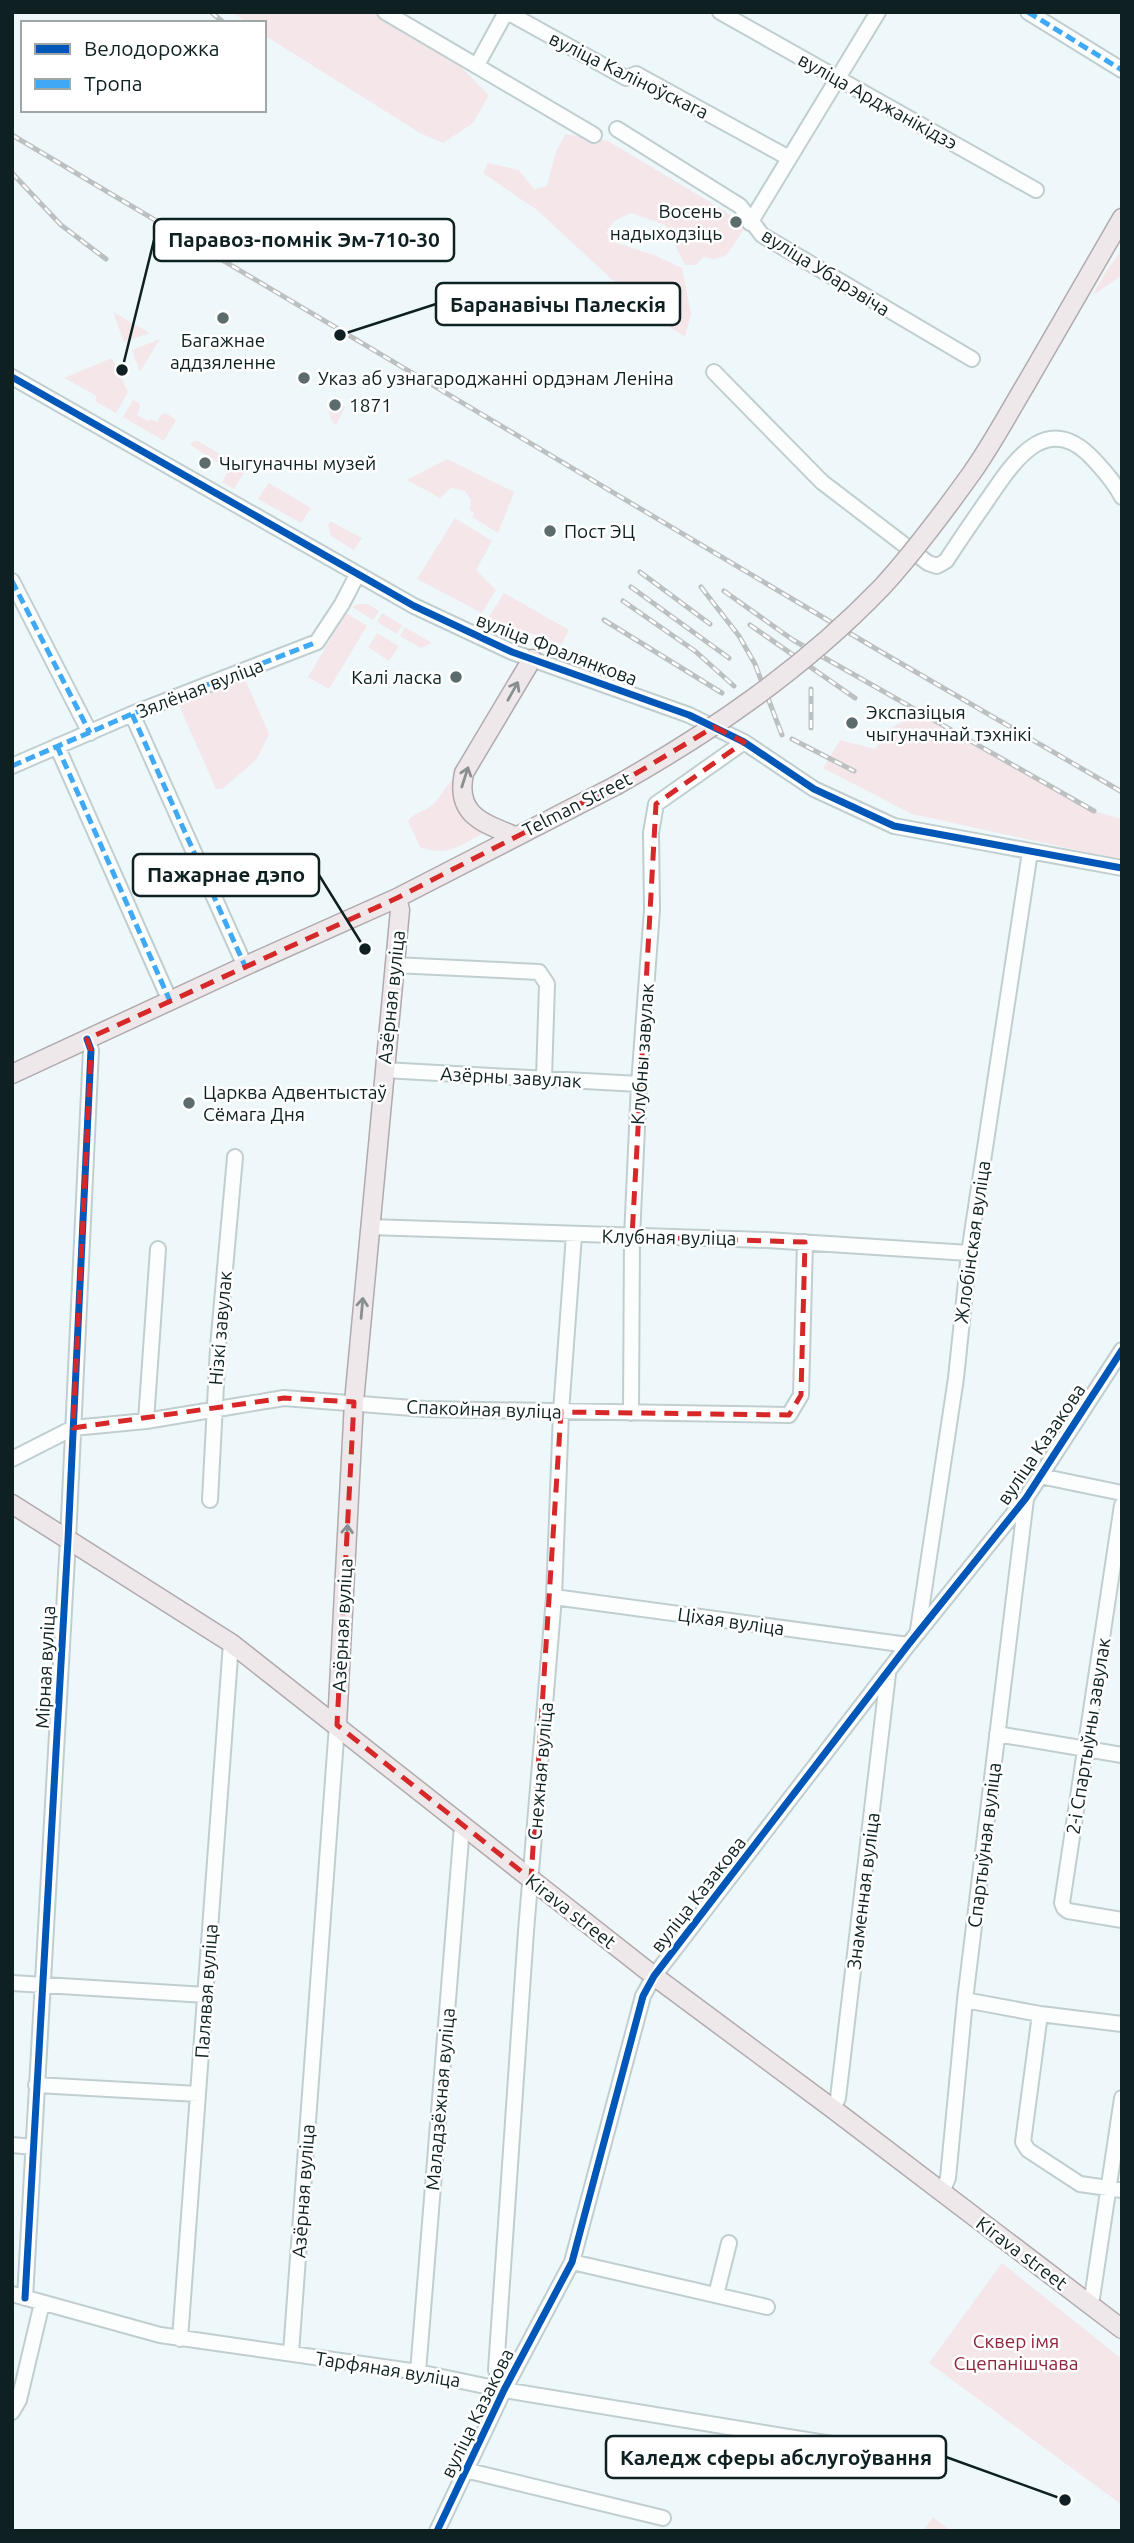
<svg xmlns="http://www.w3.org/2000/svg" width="1134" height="2543" font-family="Ubuntu,sans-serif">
<rect width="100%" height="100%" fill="#eef8fa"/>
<path fill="#f4e6e9" d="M 233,12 L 380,12 L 461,67 L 489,95 L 473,123 L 443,143 L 420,133 L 264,35 L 264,23 L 247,23 Z
M 565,134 L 608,141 L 720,208 L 746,226 L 727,255 L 715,259 L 703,257 L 696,265 L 685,265 L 665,225 L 631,213 L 614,221 L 606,233 L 617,243 L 654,255 L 682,268 L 691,314 L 685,337 L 648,313 L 537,210 L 483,173 L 488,163 L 519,170 L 534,189 L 547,186 L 556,152 Z
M 1122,250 L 1122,275 L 1092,296 L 1108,268 Z
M 113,312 L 150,333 L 124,342 Z
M 160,339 L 140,372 L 132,350 Z
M 112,358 L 128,392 L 116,413 L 95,401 L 97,396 L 64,378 Z
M 332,399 L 345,407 L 336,425 L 332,422 L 327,406 Z
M 133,400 L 139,403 L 140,407 L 137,415 L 148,421 L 150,419 L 157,422 L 161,415 L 166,413 L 176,420 L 164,441 L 123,417 Z
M 194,441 L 198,441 L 244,468 L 245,471 L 234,489 L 222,482 L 229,469 L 190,445 Z
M 447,459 L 514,492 L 498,533 L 472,517 L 474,513 L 470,510 L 471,500 L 465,491 L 451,488 L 440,498 L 407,480 Z
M 269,483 L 311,508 L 301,523 L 258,499 Z
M 455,518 L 492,541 L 476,570 L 496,590 L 482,613 L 417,579 Z
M 330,521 L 362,538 L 354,550 L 331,536 L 328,526 Z
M 504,593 L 569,630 L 562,644 L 497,622 L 489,617 Z
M 357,604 L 368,604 L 379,611 L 373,620 L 352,607 Z
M 346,613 L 367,626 L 329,689 L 308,677 Z
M 382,613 L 402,625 L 397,634 L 377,622 Z
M 405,627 L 432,643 L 421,648 L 400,636 Z
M 377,633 L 399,646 L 389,661 L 368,647 Z
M 562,650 L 623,671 L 614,678 L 560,658 Z
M 244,677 L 269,734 L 257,759 L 222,789 L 216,789 L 178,703 Z
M 919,712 L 1094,811 L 1122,819 L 1122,860 L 912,814 L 823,768 L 840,740 L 875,749 L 888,730 Z
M 454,779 L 456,789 L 483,833 C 460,846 447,857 420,847 L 408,821 C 414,812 425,812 432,805 C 442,797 444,786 454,779 Z
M 1002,2263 L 1122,2359 L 1122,2505 L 929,2363 Z
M 933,2517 L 951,2531 L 923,2531 Z"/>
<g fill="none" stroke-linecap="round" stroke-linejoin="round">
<defs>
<path id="minor" d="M 385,12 L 594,135
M 507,12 L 626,78 L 636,74 L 789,158
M 720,12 L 1036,190
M 1028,12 L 1122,70
M 477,65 L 506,12
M 617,129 L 740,206 L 762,235 L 972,359
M 750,223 L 878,12
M 714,372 L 822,482 L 928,563 L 937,566 L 946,561 C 959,541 972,522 986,502 C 1014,461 1047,407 1096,462 C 1106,473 1115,483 1122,497
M 12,377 L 414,606 L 512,652 L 689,715 L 744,742 L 814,789 L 894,826 L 1122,868
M 12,581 L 90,733
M 132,714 L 245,966
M 57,746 L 170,1001
M 12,766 L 132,714 L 317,642 L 342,604 L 357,575
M 394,965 L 539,972 L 547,984 L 544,1078
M 384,1070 L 639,1084
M 369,1227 L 767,1240 L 969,1253
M 631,1413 L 632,1237 L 639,1084 L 652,910 L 651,833 L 656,804 L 744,742
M 146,1421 L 158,1249
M 12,1459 L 73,1428 L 146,1421 L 284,1398 L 425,1409 L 789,1415 L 801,1395 L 805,1242
M 1040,1476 L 1122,1493
M 210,1500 L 218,1347 L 235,1157
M 1122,1505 L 1062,1903 L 1064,1908 L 1068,1911 L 1122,1920
M 554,1597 L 908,1645
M 918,1630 L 956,1378 L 969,1253 L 1030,852
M 997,1734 L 1122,1755
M 12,1983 L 206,1995
M 965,2000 L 1040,2014 L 1122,2024
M 1040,2014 L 1023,2142 L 1028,2150 L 1080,2184 L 1122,2190
M 36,2085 L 198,2094
M 833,2109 L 838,2098 L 888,1674
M 12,2145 L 33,2147
M 942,2192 L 948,2178 L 965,2000 L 1026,1499
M 572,2262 L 767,2307
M 12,2294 L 160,2335 L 418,2372 L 504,2390 L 850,2447
M 716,2295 L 729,2243
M 25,2298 L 68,1540 L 91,1050 L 87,1039
M 1091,2305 L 1122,2098
M 180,2339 L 231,1643
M 291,2353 L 337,1725
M 418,2372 L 462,1826
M 504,2390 L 496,2370 L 526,1931 L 554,1597 L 561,1412 L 574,1235
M 12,2412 L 19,2400 L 42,2303
M 465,2470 L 663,2518
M 437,2531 L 504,2390 L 572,2262 L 643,1996 L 654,1976 L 908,1645 L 1026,1498 L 1122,1350"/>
<path id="major" d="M 1026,384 L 1122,218
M 515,836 C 483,823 455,815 464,773 L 532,659
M 12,1074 L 245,966 L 397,898 L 615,786
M 12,1504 L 231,1643 L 654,1976 L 833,2109 L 1122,2329
M 337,1725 L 354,1402 L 400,910 L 397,898"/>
</defs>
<use href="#minor" stroke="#c1ced0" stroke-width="18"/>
<use href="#major" stroke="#b1aaac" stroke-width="21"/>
<use href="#minor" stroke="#fcfefe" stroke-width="14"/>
<use href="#major" stroke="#eee8ea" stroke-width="18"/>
<defs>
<path id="rail" d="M 211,12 L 224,23
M 12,135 L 878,650 L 1122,792
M 12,173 L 61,225 L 106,259
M 640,572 L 710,624
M 631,587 L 729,658
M 701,587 L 739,636 L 755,664 L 782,735
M 724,591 L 793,640 L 1094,811
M 623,601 L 695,651 L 734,686
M 604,620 L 722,693
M 750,625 L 855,698
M 811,728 L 811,689
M 792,739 L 854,771"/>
</defs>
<use href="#rail" stroke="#bcc0c0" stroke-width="5"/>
<use href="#rail" stroke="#fff" stroke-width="2.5" stroke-dasharray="8" stroke-linecap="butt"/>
<defs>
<path id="major-bridge" d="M 615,786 C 713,731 804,668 882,587 C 914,552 943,513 971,474 C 991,446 1008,414 1026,384"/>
</defs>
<use href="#major-bridge" stroke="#b1aaac" stroke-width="21" stroke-linecap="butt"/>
<use href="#major-bridge" stroke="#eee8ea" stroke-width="18"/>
<path stroke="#3fa9f5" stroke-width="5" stroke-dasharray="10 5" stroke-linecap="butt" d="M 1028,12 L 1122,70
M 12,581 L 90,733
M 132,714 L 245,966
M 57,746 L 170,1001
M 12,766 L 132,714 L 317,642"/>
<defs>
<path id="cycleway" d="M 12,377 L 414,606 L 512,652 L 689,715 L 744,742 L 814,789 L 894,826 L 1122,868
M 25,2298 L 68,1540 L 91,1050 L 87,1039
M 437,2531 L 504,2390 L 572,2262 L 643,1996 L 654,1976 L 908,1645 L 1026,1498 L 1122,1350"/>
</defs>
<use href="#cycleway" stroke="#fff" stroke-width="11"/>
<use href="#cycleway" stroke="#0057b8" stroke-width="7"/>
</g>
<defs><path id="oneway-shaft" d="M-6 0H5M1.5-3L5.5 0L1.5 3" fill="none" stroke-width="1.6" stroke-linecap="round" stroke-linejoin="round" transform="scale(1.75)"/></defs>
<g stroke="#898e90">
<use href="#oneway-shaft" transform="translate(513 691) rotate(-61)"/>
<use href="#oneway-shaft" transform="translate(465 777) rotate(-72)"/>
<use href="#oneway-shaft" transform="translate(362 1308) rotate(-85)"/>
<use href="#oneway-shaft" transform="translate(347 1535) rotate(-87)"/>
</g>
<path fill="none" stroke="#d62828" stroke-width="5" stroke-dasharray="14 9" stroke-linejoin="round" d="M 714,727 L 744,742 L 656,804 L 632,1237 L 805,1242 L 801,1395 L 789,1415 L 561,1412 L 531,1879 L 337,1725 L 354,1402 L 284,1398 L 73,1428 L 91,1050 L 87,1039 L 397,898 L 615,786 Z"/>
<g fill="#5c6c6d" stroke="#fff" stroke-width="2.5">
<circle cx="736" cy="222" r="7"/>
<circle cx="223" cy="318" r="7"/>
<circle cx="304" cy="378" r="7"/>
<circle cx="335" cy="405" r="7"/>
<circle cx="205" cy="463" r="7"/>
<circle cx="550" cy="531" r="7"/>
<circle cx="456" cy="677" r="7"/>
<circle cx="852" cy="723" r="7"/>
<circle cx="189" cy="1103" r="7"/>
</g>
<g text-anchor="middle" stroke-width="5" stroke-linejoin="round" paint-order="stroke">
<g font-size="19" fill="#0e2021" stroke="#fff">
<text transform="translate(629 75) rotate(26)" y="7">вуліца Каліноўскага</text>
<text transform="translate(878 101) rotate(29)" y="7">вуліца Арджанікідзэ</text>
<text transform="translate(826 272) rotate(32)" y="7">вуліца Убарэвіча</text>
<text transform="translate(557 649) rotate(21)" y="7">вуліца Фралянкова</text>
<text transform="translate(200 688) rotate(-21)" y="7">Зялёная вуліца</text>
<text transform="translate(577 804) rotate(-27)" y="7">Telman Street</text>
<text transform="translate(391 997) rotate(-84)" y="7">Азёрная вуліца</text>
<text transform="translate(642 1054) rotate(-86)" y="7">Клубны завулак</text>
<text transform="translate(511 1077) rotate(3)" y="7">Азёрны завулак</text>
<text transform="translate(669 1237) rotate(1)" y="7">Клубная вуліца</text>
<text transform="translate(972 1242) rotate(-82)" y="7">Жлобінская вуліца</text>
<text transform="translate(220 1328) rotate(-85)" y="7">Нізкі завулак</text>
<text transform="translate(484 1409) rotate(2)" y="7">Спакойная вуліца</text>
<text transform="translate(1041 1444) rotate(-56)" y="7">вуліца Казакова</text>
<text transform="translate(731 1621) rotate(8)" y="7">Ціхая вуліца</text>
<text transform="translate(342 1625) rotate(-87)" y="7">Азёрная вуліца</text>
<text transform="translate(45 1667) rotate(-87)" y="7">Мірная вуліца</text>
<text transform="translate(1088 1736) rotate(-81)" y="7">2-і Спартыўны завулак</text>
<text transform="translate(540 1771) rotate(-85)" y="7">Снежная вуліца</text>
<text transform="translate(984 1845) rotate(-83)" y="7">Спартыўная вуліца</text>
<text transform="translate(863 1891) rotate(-83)" y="7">Знаменная вуліца</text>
<text transform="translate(698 1894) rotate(-52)" y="7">вуліца Казакова</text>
<text transform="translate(571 1911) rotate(38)" y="7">Kirava street</text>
<text transform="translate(206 1991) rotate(-86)" y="7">Палявая вуліца</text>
<text transform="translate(440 2099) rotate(-85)" y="7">Маладзёжная вуліца</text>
<text transform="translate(303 2191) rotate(-86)" y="7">Азёрная вуліца</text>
<text transform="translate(1022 2253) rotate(37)" y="7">Kirava street</text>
<text transform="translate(388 2369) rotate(9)" y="7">Тарфяная вуліца</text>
<text transform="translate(477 2413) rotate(-64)" y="7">вуліца Казакова</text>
</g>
<g font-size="19" fill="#0e2021" stroke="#fff" text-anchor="start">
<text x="722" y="218" text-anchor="end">Восень<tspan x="722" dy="22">надыходзіць</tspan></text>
<text x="223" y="347" text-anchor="middle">Багажнае<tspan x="223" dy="22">аддзяленне</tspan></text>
<text x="318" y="385">Указ аб узнагароджанні ордэнам Леніна</text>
<text x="349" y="412">1871</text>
<text x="219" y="470">Чыгуначны музей</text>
<text x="564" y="538">Пост ЭЦ</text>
<text x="442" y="684" text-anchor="end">Калі ласка</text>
<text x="866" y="719">Экспазіцыя<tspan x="866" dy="22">чыгуначнай тэхнікі</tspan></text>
<text x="203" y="1099">Царква Адвентыстаў<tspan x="203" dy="22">Сёмага Дня</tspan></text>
</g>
<g font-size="19" fill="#90243d" stroke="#fff">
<text x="1016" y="2348">Сквер імя<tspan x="1016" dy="22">Сцепанішчава</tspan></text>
</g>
</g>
<path fill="none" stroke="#0e2021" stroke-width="2.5" d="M122 370L154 240M340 335L436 304M365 949L319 875M1065 2500L946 2457"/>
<g fill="#0e2021" stroke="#fff" stroke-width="2.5">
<circle cx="122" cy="370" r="7"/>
<circle cx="340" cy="335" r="7"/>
<circle cx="365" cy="949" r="7"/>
<circle cx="1065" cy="2500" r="7"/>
</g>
<g fill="#fff" stroke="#0e2021" stroke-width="2.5">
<rect x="154" y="219" width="300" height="42" rx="7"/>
<rect x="436" y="283" width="244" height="42" rx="7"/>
<rect x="133" y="854" width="186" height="42" rx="7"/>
<rect x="606" y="2436" width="340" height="42" rx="7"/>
</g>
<g font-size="21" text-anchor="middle" font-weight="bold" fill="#0e2021">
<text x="304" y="247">Паравоз-помнік Эм-710-30</text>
<text x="558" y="312">Баранавічы Палескія</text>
<text x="226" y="882">Пажарнае дэпо</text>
<text x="776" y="2465">Каледж сферы абслугоўвання</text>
</g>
<rect width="1134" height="2543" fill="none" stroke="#0e2021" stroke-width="28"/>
<rect x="21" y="21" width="245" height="91" fill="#ffffff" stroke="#9fa6a6" stroke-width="2"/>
<rect x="35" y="44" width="35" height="10" fill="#0057b8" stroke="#9fa6a6" stroke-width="2"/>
<text x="84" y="56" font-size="21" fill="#0e2021">Велодорожка</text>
<rect x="35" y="79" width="35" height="10" fill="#3fa9f5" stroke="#9fa6a6" stroke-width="2"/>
<text x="84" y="91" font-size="21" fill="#0e2021">Тропа</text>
</svg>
